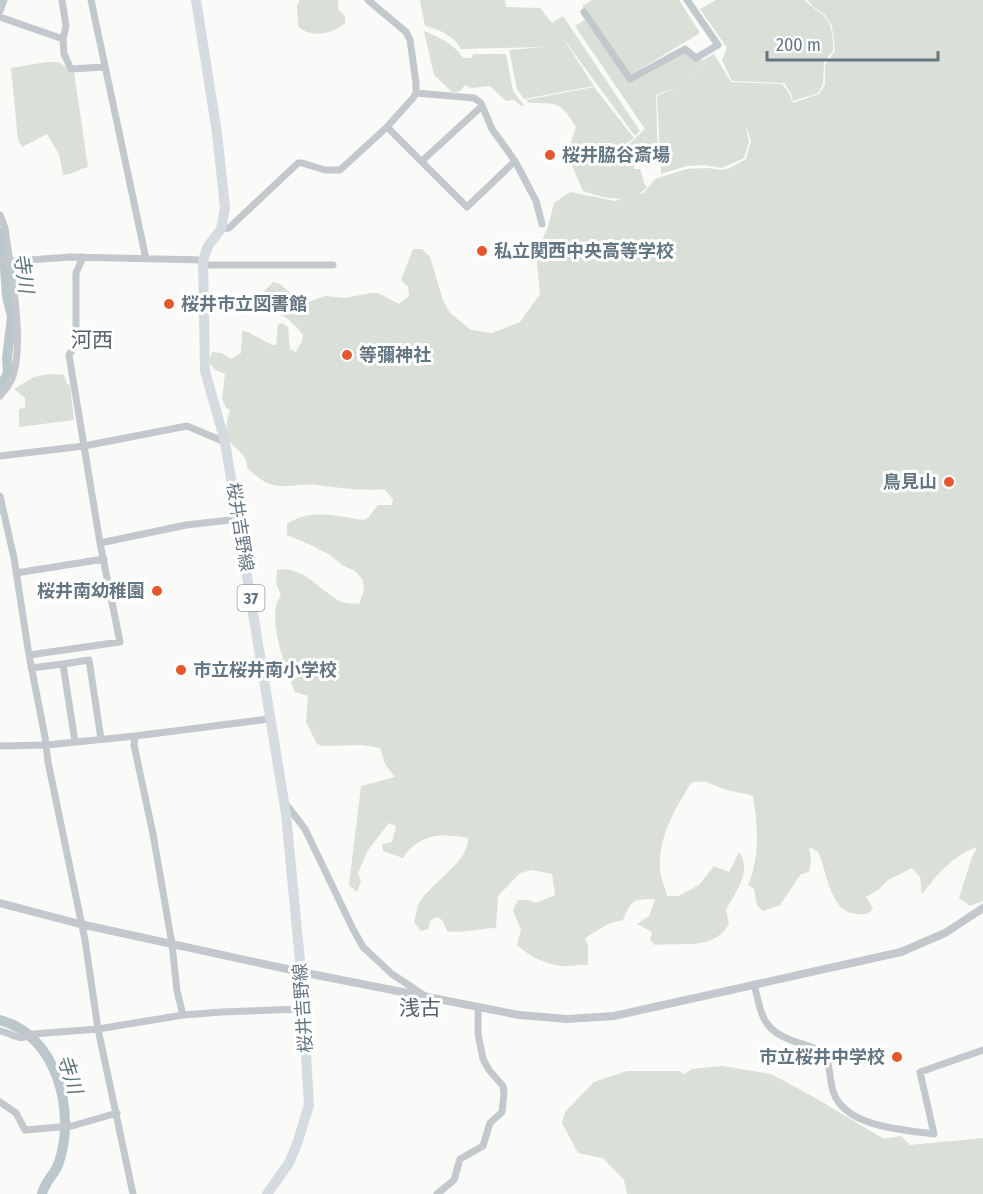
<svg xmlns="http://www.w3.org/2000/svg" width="983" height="1194" font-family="'Fira Sans Condensed','Noto Sans JP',sans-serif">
<rect width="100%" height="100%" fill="#fafaf8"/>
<path fill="#dadfd7" d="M 300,0 L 338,0 L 338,9 L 345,16 L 345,23 C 334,34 310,39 298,26 L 297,6 Z
M 420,0 L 505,0 L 506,7 L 540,8 L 552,23 L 563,16 L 640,131 L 635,136 L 560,34 L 594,86 L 524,99 L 517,89 L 509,50 L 544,47 L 461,49 C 454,36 439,29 425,26 Z
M 592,0 L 679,0 L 700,33 L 632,74 L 681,52 L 704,60 L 689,82 L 705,59 L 714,54 L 731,82 L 782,84 L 789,93 L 793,103 L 819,94 L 825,85 L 825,65 L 835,51 L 832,26 L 825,15 L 812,6 L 808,0 L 983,0 L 983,901 L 970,906 L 959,898 L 972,857 L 977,847 C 952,856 938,874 922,894 L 920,877 L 912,868 L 888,880 L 878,890 L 866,897 L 873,908 L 869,913 C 830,922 830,879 818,852 L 809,847 L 811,858 L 809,872 L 801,874 L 780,905 L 763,911 L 757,905 L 754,889 L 748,885 C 760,857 758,826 753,796 C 744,793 733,792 724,789 C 709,784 708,779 691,783 C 675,809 659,835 660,868 C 660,877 665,887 667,896 L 678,896 L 699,885 L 714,866 L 729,872 L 739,852 C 753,870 735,893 726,910 L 729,924 C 713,951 682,942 655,945 L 650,940 L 652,932 L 637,924 L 649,916 L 655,899 C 634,899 631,900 623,920 L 608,924 L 585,938 L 588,946 L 588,965 C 580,964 573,966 565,966 C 548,966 529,956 517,945 L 521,930 L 513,910 L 518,900 L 529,900 L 535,903 L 555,895 L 552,874 L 532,870 L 520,873 L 498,896 L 496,928 C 482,928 458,934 447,931 L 443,921 L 438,917 L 431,920 L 428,929 L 421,931 L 414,922 C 416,916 417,905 421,900 C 432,883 470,860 468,838 C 442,833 418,834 403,858 L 383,851 L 382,844 L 392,842 L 396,826 L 389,823 L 368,850 L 358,873 L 361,881 L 357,892 L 349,885 L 361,786 L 395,777 L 385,764 L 380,748 L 363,745 L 323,746 L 317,744 L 306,722 L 308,696 L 295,692 C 286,669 265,617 281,595 L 276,583 L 277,570 C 302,564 320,591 340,601 C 345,604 353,603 359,604 L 364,591 L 363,580 L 355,571 L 342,565 L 330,555 L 311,545 L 287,535 L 287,524 C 310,508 337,516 363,520 L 368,518 L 378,505 L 392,505 L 393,499 L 384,489 C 361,491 340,488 318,485 C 302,483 286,489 270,484 C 262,482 254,474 247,468 C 248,445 216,451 230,410 L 226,408 L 222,399 L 225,374 L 214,369 L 209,362 L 212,352 L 221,353 L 231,359 L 241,353 L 242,331 L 248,332 L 272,345 L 276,345 L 278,325 L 282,323 L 288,327 L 290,349 L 296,352 L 302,341 L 303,335 C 293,321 268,300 252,312 L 234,305 C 239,301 242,302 248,300 C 262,294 264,292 273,282 L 280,284 L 294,296 L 308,302 L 326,296 L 345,298 L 371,293 L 378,293 L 399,304 L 409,296 L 408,287 L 401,280 L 413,249 L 422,249 L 430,257 L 443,300 L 450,313 L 471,330 L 492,333 L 520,322 L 540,294 L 536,253 L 548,227 L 554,203 L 570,192 L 615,201 L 644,193 L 655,179 L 686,169 L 707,168 L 722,170 L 730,168 L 746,159 L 751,141 L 745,123 L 749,142 L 744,158 L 722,168 L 704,165 L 687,166 L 661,174 L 657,96 L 677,87 L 656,95 L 658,165 L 626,147 L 645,129 L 575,26 L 588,18 L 614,51 L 582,6 Z
M 716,0 L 805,0 C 810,7 818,10 824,16 C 833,25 833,39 833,51 L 824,62 L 823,84 L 818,93 L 793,101 L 791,93 L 784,83 L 732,81 L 722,60 L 727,48 L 700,9 Z
M 424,31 C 440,38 453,43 463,58 L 472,58 L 473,54 L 506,54 L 513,91 L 524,105 L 521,106 L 514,100 L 506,101 L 490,86 L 471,88 L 465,85 L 459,92 L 452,92 L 434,75 Z
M 47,62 L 58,62 L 74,72 L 88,167 C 79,169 72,175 63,175 L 59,154 L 47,134 L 22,147 L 18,140 L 11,68 Z
M 594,87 L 634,138 L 623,147 L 632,158 L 634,169 L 640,169 L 645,185 L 647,187 C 632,206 602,198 583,191 L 567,154 L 576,127 C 559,100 559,104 529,103 L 526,100 Z
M 48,374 L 64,375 L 67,384 L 70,385 L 74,420 L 19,427 L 19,409 L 25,408 L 25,398 L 14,389 L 34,377 Z
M 722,1066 L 771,1074 L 812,1096 L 884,1139 L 901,1136 L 910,1145 L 983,1138 L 983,1194 L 627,1194 L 624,1180 L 603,1158 L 578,1153 L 562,1123 L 565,1112 L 594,1082 L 627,1071 L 679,1071 L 684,1074 L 692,1069 Z"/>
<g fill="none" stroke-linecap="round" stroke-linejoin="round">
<path stroke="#bbc7cb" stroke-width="10" d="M 0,232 L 4,253 L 7,296 L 12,317 L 7,358 L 8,373 L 0,388
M 0,1020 C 57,1035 76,1112 59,1162 C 56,1174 45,1180 42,1194"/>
<path stroke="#c3c8cc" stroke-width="7" d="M 62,0 L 66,26 L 63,39
M 91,0 L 146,259
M 0,11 L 4,0
M 584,12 L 630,79 L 685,49 L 696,58 L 718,45 L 687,0
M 0,17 L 63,39 L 64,54 L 71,69 L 104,67
M 387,127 L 467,207 L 515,161 L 492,129 L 481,103 L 474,98 L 416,93
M 422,161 L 482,106
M 515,161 L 536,201 L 542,224
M 0,215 L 5,228 C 10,266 24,336 14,372 C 12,382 6,389 0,396
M 221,229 L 229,228 L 298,163 L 302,163 L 325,170 L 340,170 L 387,127 L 413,98 L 416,93 L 416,83 L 410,40 L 406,32 L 368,0
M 0,262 L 71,257 L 203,260
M 202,265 L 333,265
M 0,456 L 84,446 L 187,426 L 225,442
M 0,496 L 14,558 L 29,655 L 45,737 L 48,762 L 85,940 L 98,1029 L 133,1194
M 100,543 L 186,525 L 239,519
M 16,573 L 104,559
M 29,655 L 120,642 L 100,543 L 69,355 L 76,344 L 76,273 L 83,257
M 63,664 L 89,660 L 101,739
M 31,668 L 63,664 L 75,742
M 135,736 L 134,745 L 153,834 L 172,944 L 177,991 L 183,1015
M 0,746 L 47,745 L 135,736 L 269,719
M 285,803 L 305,829 L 353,929 L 363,947 L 392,974 L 425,996
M 754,984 C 762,1016 762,1031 796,1042 C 804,1045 815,1047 822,1052 C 831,1061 829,1079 833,1091 C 844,1127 903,1130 934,1134 L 920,1072 L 983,1050
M 0,1031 C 15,1034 17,1042 33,1034 L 98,1029 L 183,1015 L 222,1012 L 303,1009
M 0,1102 L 16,1113 L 25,1130 L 72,1126 L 117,1113
M 437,1194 L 454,1180 L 460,1159 L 483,1146 L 490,1123 L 502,1112 L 504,1093 L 503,1086 L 489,1070 L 483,1059 L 478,1034 L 478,1007"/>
<path stroke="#c3c8cc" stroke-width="8" d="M 0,903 L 80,924 L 301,972 L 519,1015 L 567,1019 L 614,1016 L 901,952 L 945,933 L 983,908"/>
<path stroke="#d6dbdf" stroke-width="10" d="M 196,0 L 217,133 L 225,208 L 221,229 L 208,246 L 203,260 L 205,371 L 225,442 L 286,814 L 301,972 L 309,1105 L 297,1144 L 289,1163 L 267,1194"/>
</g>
<g fill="#e4572e" stroke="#fff" stroke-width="2">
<circle cx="550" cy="155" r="6"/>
<circle cx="482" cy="251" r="6"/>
<circle cx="169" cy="304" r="6"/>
<circle cx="347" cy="355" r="6"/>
<circle cx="949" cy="482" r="6"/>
<circle cx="157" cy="591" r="6"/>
<circle cx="181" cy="670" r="6"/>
<circle cx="897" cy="1057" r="6"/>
</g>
<g text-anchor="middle" stroke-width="6" stroke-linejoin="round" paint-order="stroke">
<rect fill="#fff" stroke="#939fa8" stroke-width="1.5" x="237.5" y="585" width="27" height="26" rx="4.5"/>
<g font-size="16" font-weight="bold" fill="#657683">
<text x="251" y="604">37</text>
</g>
<g font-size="18" font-weight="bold" fill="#657683" stroke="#fff" text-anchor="start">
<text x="562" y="161">桜井脇谷斎場</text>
<text x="494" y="257">私立関西中央高等学校</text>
<text x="181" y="310">桜井市立図書館</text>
<text x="359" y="361">等彌神社</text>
<text x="937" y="488" text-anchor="end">鳥見山</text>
<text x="145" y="597" text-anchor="end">桜井南幼稚園</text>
<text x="193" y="676">市立桜井南小学校</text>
<text x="885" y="1063" text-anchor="end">市立桜井中学校</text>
</g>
<g font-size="18" fill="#657683" stroke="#fff">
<text transform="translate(240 527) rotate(81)" y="6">桜井吉野線</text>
<text transform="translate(303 1008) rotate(-94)" y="6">桜井吉野線</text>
</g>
<g font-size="20" font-style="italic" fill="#60757c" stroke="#fff">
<text transform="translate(24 273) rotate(82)" y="7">寺川</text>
<text transform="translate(70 1074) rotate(72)" y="7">寺川</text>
</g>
<g font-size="21" fill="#57646e" stroke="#fff">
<text x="92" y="347">河西</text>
<text x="420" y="1015">浅古</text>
</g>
</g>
<path d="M767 51v9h171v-9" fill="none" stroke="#657683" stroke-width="3"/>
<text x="776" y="51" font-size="18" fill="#657683" stroke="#ffffff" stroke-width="4.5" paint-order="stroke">200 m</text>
</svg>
